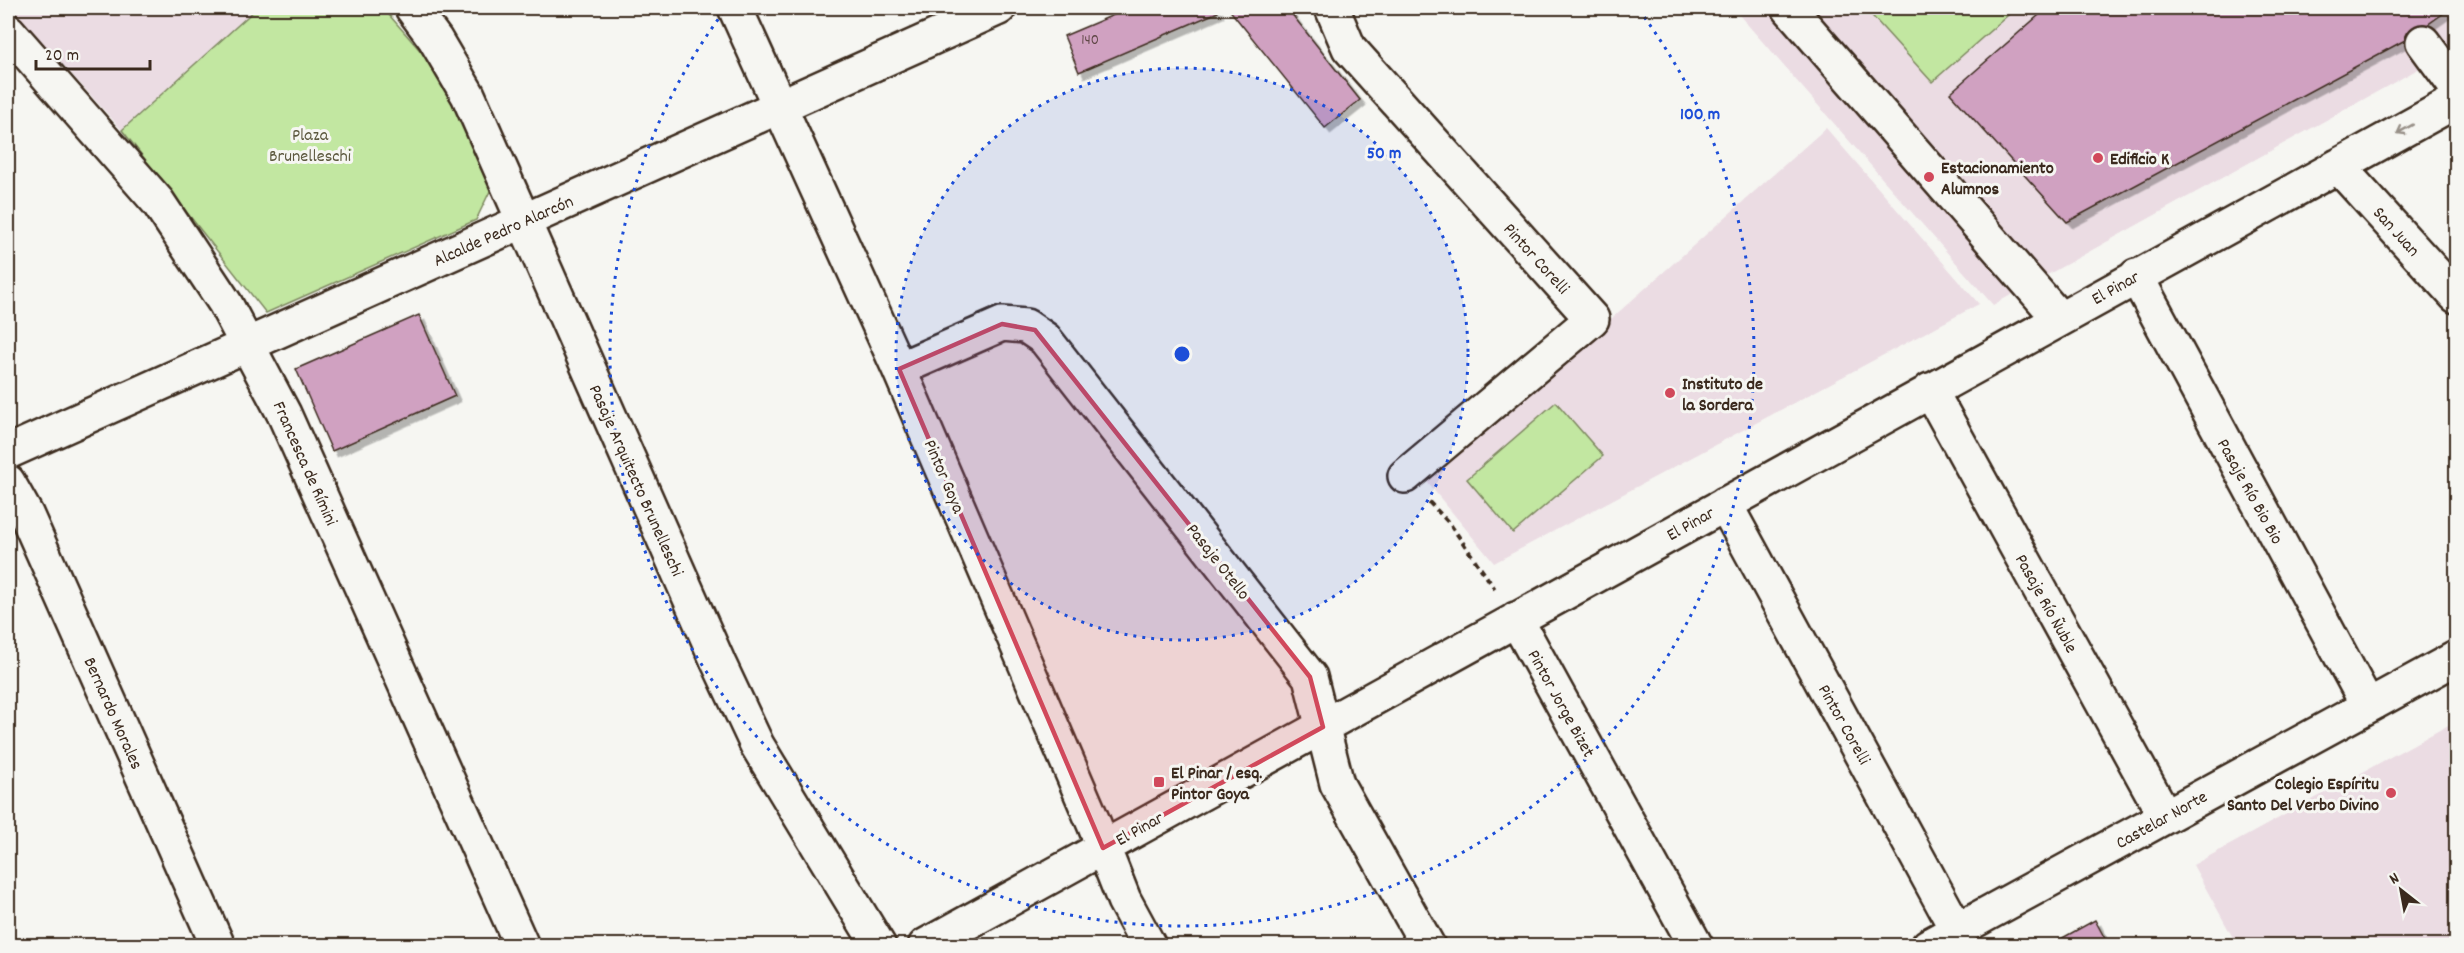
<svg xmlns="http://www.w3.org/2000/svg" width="2464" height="953" font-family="Dekko,sans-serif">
<defs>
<filter id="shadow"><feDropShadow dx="5.5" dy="5.5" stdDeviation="0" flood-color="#0004"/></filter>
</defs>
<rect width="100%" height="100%" fill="#f6f6f2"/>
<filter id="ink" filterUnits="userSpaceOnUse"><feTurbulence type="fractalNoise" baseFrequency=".0167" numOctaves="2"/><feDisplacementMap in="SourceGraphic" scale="12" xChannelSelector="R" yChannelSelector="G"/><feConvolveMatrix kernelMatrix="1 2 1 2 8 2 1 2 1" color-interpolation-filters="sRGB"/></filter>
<g filter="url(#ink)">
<path fill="#ebdce3" d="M 12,8 L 257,8 L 122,130 Z
M 1733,8 L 2456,8 L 2456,48 L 1993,305 Z
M 1826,128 L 1979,304 L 1494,563 L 1427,482 Z
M 2456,721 L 2456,945 L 2237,945 L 2193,865 Z"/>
<path fill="#c2e7a1" stroke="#7e8860" stroke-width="1.5" d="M 257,8 L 383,8 L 439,72 L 491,189 L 476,220 L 266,313 L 122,130 Z
M 1865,8 L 2016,8 L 1932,82 Z
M 1556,402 L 1603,456 L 1513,533 L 1467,479 Z"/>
<path fill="#d0a1c1" stroke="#3b2a1e" stroke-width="1.5" filter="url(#shadow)" d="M 1130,8 L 1217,8 L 1218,12 L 1079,72 L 1064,36 Z
M 1228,8 L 1287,8 L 1360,100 L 1325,128 Z
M 2047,8 L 2451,8 L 2407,39 L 2067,222 L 1950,93 Z
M 419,315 L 455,396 L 332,451 L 296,369 Z
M 2095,920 L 2109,946 L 2048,946 Z"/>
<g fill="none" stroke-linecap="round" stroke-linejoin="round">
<defs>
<path id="minor" d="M 412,8 L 435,39 L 468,95 L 719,664 L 757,745 L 879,946
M 735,8 L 899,369 L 1094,824 L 1124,900 L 1149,946
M 1332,8 L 1349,48 L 1592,319 L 1405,476
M 1789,8 L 2059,318
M 8,31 L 158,202 L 225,303 L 284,414 L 522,946
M 2423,42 L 2456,87
M 2338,166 L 2456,296
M 2136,276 L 2368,706
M 899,369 L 1002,324 L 1026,326 L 1045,339 L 1310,677 L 1337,784 L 1428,946
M 1930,390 L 2165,816
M 8,452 L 999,8
M 8,482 L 26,514 L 218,946
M 1725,504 L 1957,930 L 1957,946
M 1516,619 L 1696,946
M 925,946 L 2456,101
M 1928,946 L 2456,658"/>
</defs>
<use href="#minor" stroke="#3b2a1e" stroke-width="38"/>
<path stroke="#3b2a1e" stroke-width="4" stroke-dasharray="6 4.5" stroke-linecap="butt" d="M 1429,502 L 1450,524 L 1495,589"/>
<use href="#minor" stroke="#f6f6f2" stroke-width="33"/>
</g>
<defs><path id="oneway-shaft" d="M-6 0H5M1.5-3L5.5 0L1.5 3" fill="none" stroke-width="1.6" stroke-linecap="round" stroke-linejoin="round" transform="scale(1.5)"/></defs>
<use stroke="#989088" href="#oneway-shaft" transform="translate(2405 129) rotate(151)"/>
</g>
<path fill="#d1495b" fill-opacity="0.2" stroke="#d1495b" stroke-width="4.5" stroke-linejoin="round" d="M 1002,324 L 1035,330 L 1310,677 L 1323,727 L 1103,848 L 899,369 Z"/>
<circle cx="1182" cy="354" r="286" fill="#1d4ed8" fill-opacity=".12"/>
<g fill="none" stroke="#1d4ed8" stroke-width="3" stroke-dasharray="3 6">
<circle cx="1182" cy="354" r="286"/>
<path d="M1639 10A572 572 0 1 1 725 10"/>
</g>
<g fill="#d1495b" stroke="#f6f6f2" stroke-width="2">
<circle cx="2098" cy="158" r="6"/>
<circle cx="1929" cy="177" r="6"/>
<circle cx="1670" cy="393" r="6"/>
<rect x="1153" y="776" width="12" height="12" rx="3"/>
<circle cx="2391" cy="793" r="6"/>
</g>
<g text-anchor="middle" stroke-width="6" stroke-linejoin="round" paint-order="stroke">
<g font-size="15" fill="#604847">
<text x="1090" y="44">140</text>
</g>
<g font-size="18" fill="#5d593f" stroke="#f6f6f2">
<text x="310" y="140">Plaza<tspan x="310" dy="21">Brunelleschi</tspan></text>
</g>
<g font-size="18" font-weight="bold" fill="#3b2a1e" stroke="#f6f6f2" text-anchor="start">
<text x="2110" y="164">Edificio K</text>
<text x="1941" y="173">Estacionamiento<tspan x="1941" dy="21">Alumnos</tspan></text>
<text x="1682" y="389">Instituto de<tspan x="1682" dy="21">la Sordera</tspan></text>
<text x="1171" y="778">El Pinar / esq.<tspan x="1171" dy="21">Pintor Goya</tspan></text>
<text x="2379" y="789" text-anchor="end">Colegio Espíritu<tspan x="2379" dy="21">Santo Del Verbo Divino</tspan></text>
</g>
<g font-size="18" fill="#3b2a1e" stroke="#f6f6f2">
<text transform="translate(503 230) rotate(-24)" y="6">Alcalde Pedro Alarcón</text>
<text transform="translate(2397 231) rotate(48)" y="6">San Juan</text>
<text transform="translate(1537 258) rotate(48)" y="6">Pintor Corelli</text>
<text transform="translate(2115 287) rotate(-29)" y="6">El Pinar</text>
<text transform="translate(306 463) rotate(66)" y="6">Francesca de Rímini</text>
<text transform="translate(945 476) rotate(67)" y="6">Pintor Goya</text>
<text transform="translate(637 480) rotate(66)" y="6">Pasaje Arquitecto Brunelleschi</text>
<text transform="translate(2251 491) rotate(61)" y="6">Pasaje Río Bio Bio</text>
<text transform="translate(1690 523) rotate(-29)" y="6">El Pinar</text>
<text transform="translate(1219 561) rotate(52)" y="6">Pasaje Otello</text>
<text transform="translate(2047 603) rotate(61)" y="6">Pasaje Río Ñuble</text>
<text transform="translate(1562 703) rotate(61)" y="6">Pintor Jorge Bizet</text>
<text transform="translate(114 713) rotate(66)" y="6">Bernardo Morales</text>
<text transform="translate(1845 724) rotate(61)" y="6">Pintor Corelli</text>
<text transform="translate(2161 819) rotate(-29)" y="6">Castelar Norte</text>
<text transform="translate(1139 828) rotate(-29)" y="6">El Pinar</text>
</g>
</g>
<circle cx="1182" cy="354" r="9" fill="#1d4ed8" stroke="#f6f6f2" stroke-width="3"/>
<g font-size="18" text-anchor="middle" font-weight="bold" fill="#1d4ed8" stroke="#f6f6f2" stroke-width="6" stroke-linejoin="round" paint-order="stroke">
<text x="1700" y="119">100 m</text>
<text x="1384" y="158">50 m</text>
</g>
<rect width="2464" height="953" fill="none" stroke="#f6f6f2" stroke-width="30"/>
<rect x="15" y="15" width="2434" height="923" fill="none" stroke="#3b2a1e" stroke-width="2" filter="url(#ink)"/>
<g transform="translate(2401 890) rotate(329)" stroke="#f6f6f2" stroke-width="4.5" paint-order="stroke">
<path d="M0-4.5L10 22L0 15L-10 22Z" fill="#3b2a1e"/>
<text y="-9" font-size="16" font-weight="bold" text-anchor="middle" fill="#3b2a1e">N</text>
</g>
<path d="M36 60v9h114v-9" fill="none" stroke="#3b2a1e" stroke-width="3"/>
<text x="45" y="60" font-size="18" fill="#3b2a1e" stroke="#f6f6f2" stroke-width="4.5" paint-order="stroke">20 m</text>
</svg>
